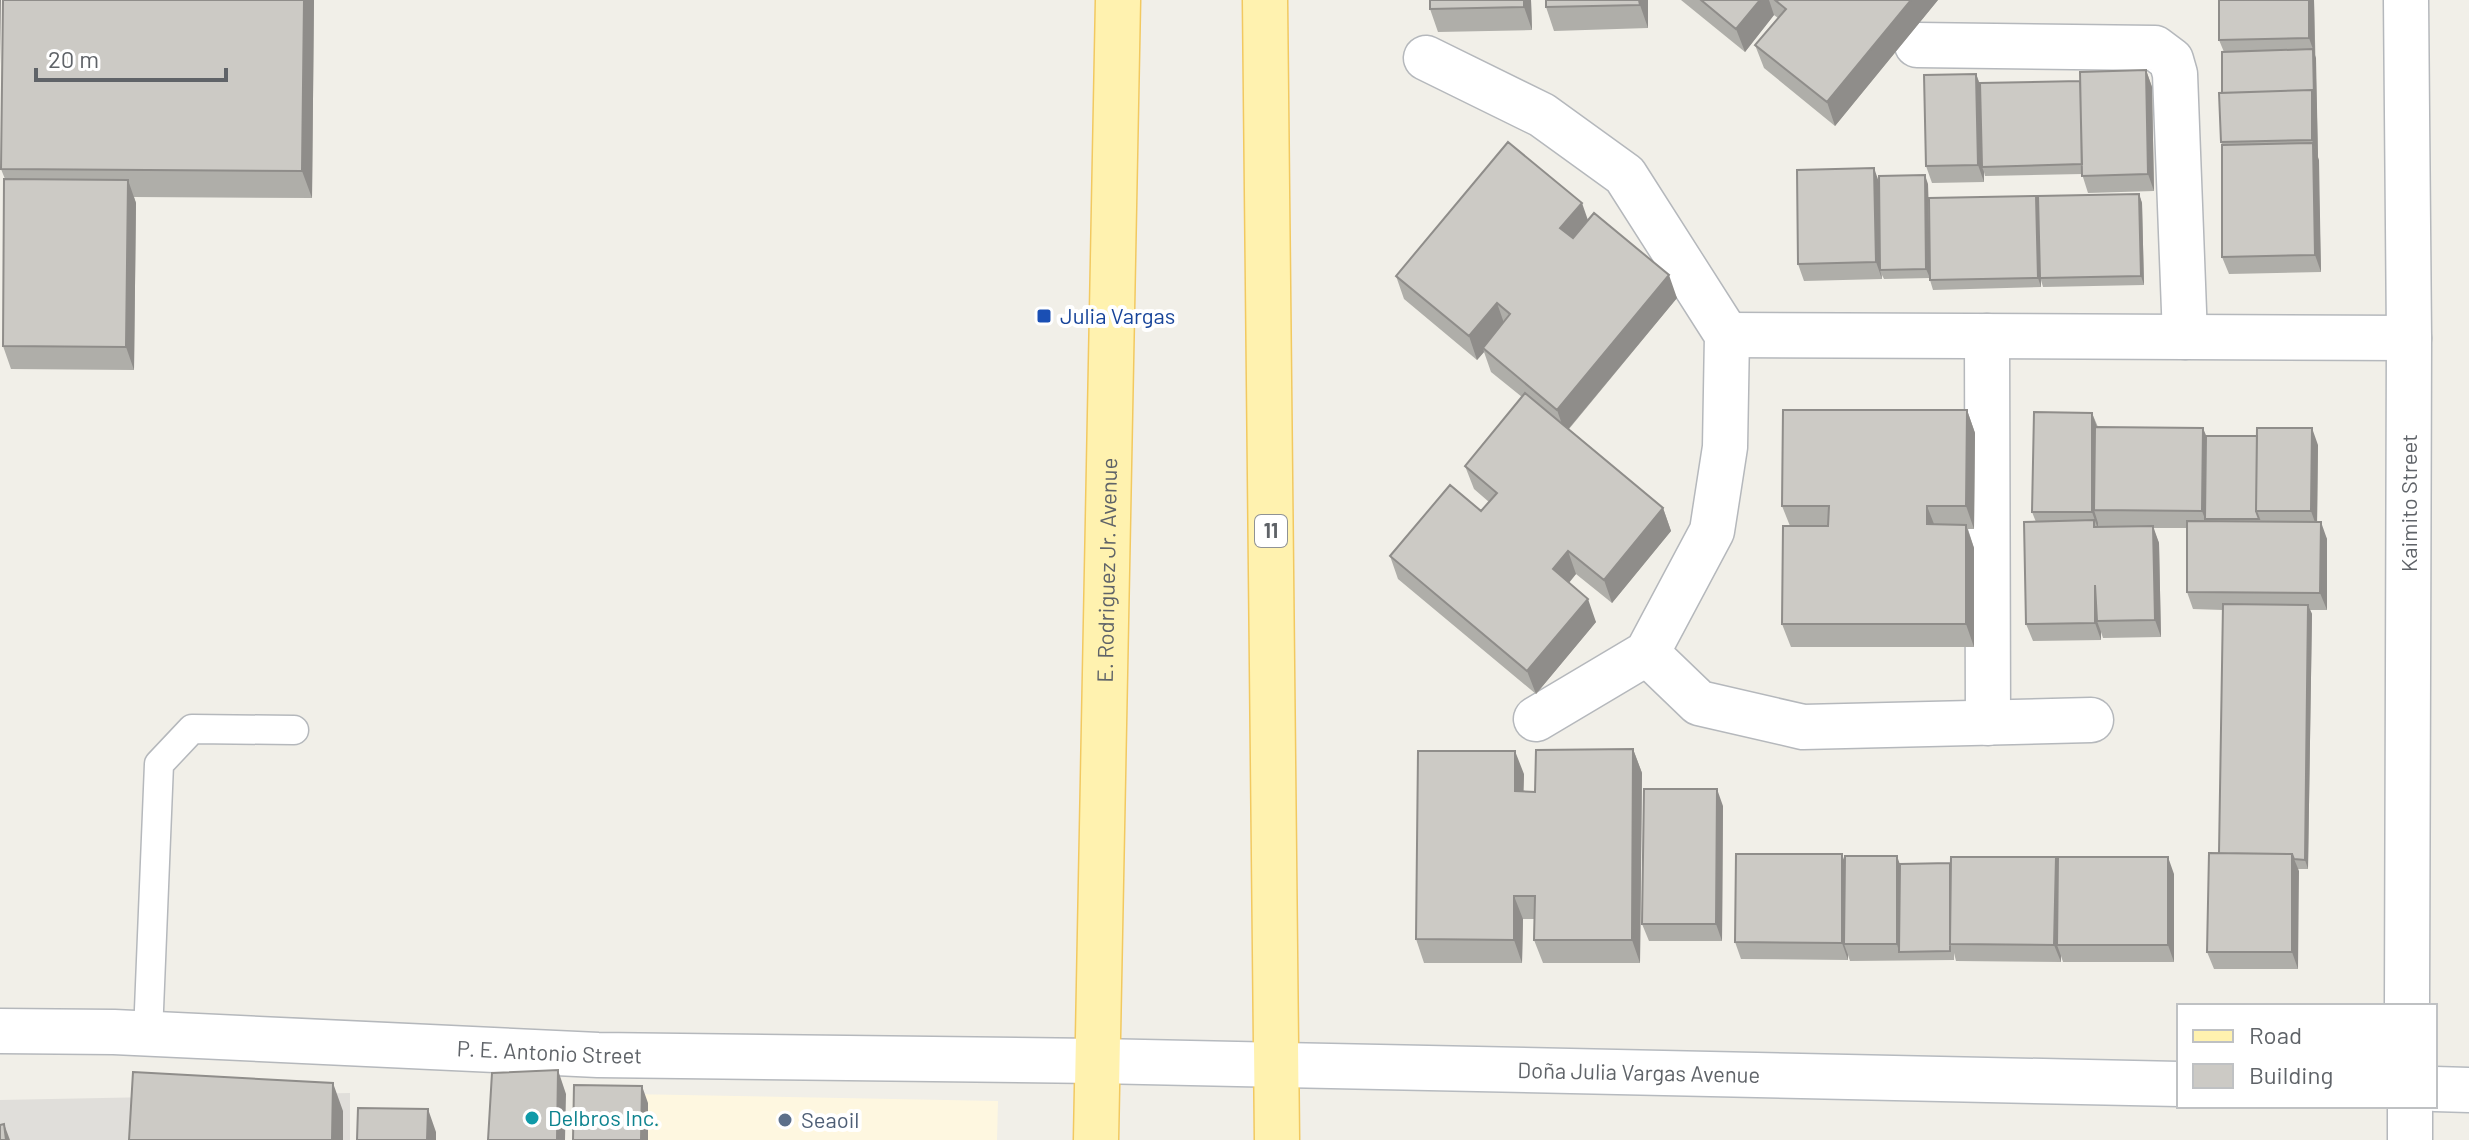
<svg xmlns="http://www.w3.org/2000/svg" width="2469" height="1140" font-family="Barlow,sans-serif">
<rect width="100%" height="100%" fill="#f1efe8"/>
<path fill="#fef7e0" d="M 573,1093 L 998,1101 L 997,1140 L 572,1140 Z"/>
<path fill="#e0deda" d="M 350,1093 L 350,1140 L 0,1140 L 0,1100 Z"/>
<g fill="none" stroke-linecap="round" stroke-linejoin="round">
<defs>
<path id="lane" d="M 148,1034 L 159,764 L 192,729 L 294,730"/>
<g id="street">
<path d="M 2406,0 L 2409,338 L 2407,1006"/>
<path d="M 1917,45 L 2155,48 L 2171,60 L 2175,74 L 2185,337"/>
<path d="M 1426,58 L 1542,115 L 1625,175 L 1727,335 L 1725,447 L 1712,531 L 1647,653 L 1536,719"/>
<path d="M 1727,335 L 2409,338"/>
<path d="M 1987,336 L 1988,723"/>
<path d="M 1647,653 L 1699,703 L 1803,727 L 2091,720"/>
<path id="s1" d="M 0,1031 L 114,1032 L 598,1055 L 1097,1061"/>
<path d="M 2410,1106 L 2410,1140"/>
</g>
<g id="secondary">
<path id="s2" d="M 1097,1061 L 2179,1084"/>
<path d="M 2435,1089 L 2469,1090"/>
</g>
<g id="primary">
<path d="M 1265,0 L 1277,1140"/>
<path id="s3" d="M 1096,1140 L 1118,0"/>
</g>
</defs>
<use href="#lane" stroke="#b5b8bc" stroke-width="31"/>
<use href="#street" stroke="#b5b8bc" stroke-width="47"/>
<use href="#secondary" stroke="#b6babf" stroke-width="47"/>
<use href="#primary" stroke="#f2c960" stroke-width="47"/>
<use href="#lane" stroke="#fff" stroke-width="28"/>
<use href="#street" stroke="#fff" stroke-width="44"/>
<use href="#secondary" stroke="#fff" stroke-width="44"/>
<use href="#primary" stroke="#fff2af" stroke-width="44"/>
</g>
<path fill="#afaea9" d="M 314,0 L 312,198 L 134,197 L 136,203 L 134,370 L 11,369 L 3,346 L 5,179 L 1,169 Z
M 1531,0 L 1532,30 L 1438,32 L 1430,9 Z
M 1546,0 L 1648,0 L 1648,28 L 1554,31 L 1546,7 Z
M 1681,0 L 1938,0 L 1835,126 L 1764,68 L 1755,45 L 1778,18 L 1774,15 L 1745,52 Z
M 2219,0 L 2314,0 L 2321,272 L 2229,274 L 2222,257 L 2222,145 L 2221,142 L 2224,52 L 2219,40 Z
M 2146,70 L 2152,87 L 2154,191 L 2088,193 L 2082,174 L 1985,176 L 1984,172 L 1984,182 L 1932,183 L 1926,166 L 1976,74 L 1980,84 L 2080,81 Z
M 1879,183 L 1928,184 L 1930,278 L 1884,279 L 1882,275 L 1882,279 L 1804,281 L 1798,264 Z
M 2139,194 L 2142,203 L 2144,285 L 2043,287 L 2041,280 L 2041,287 L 1933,290 L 1930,280 L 2038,203 Z
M 1588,221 L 1677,298 L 1569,429 L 1663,508 L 1671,531 L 1612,603 L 1576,574 L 1569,583 L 1596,622 L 1536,694 L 1398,579 L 1390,556 L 1481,511 L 1489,502 L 1474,489 L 1465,466 L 1522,397 L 1491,372 L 1484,352 L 1477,360 L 1404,299 L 1396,276 Z
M 1967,410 L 1975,433 L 1974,529 L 1968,529 L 1974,548 L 1974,647 L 1791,647 L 1782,624 L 1790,526 L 1782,506 Z
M 2092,413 L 2098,427 L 2318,445 L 2317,521 L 2327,539 L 2327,610 L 2310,610 L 2312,614 L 2308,869 L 2298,869 L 2298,969 L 2214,969 L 2207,952 L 2219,853 L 2223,610 L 2193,609 L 2187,592 L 2187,528 L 2153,528 L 2159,543 L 2161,637 L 2103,638 L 2101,632 L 2101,640 L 2033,641 L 2026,624 L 2036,522 L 2032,512 Z
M 1633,749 L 1642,773 L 1640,963 L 1543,963 L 1534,940 L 1535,919 L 1523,919 L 1522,963 L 1424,963 L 1416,939 L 1524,774 L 1523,792 L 1535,792 Z
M 1723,806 L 1722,941 L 1649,941 L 1642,924 Z
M 1845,863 L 2058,864 L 2174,874 L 2174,962 L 2063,962 L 2061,956 L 2061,962 L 1956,961 L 1954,953 L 1954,960 L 1850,961 L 1848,955 L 1848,960 L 1741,959 L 1735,942 Z"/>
<path fill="#8f8d8a" d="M 0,0 L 1,0 L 0,65 Z
M 304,0 L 314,0 L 312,198 L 302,171 Z
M 1524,0 L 1531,0 L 1532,30 L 1524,7 Z
M 1639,0 L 1648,0 L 1648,28 L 1640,5 Z
M 1760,0 L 1769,0 L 1774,15 L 1745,52 L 1736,29 Z
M 1911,0 L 1938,0 L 1835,126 L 1827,102 Z
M 2309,0 L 2314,0 L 2315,55 L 2309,38 Z
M 2313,49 L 2316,58 L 2318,157 L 2312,140 L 2312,90 Z
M 2146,70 L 2152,87 L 2154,191 L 2148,174 Z
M 1976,74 L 1982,91 L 1982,167 L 1984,172 L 1984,182 L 1978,165 Z
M 2313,143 L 2319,160 L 2321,272 L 2315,255 Z
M 1874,168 L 1880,185 L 1880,270 L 1882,279 L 1876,262 Z
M 1925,175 L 1928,184 L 1930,278 L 1926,269 Z
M 128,180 L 136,203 L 134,370 L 126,347 Z
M 2139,194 L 2142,203 L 2144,285 L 2141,276 Z
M 2036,196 L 2039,206 L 2041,287 L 2038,278 Z
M 1582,203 L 1590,226 L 1569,251 L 1560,228 Z
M 1669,275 L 1677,298 L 1565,433 L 1557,410 Z
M 1497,303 L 1505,326 L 1483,348 L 1484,352 L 1477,360 L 1469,336 Z
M 1967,410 L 1975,433 L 1974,529 L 1966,506 Z
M 2092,413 L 2098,430 L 2094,510 L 2098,523 L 2098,529 L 2092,512 Z
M 2203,428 L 2210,445 L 2205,519 L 2202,511 Z
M 2312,428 L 2318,445 L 2317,528 L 2311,511 Z
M 1927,506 L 1936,529 L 1927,524 Z
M 1663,508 L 1671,531 L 1612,603 L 1604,580 Z
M 2321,522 L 2327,539 L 2327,610 L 2320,593 Z
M 1966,525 L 1974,548 L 1974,647 L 1966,624 Z
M 2153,526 L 2159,543 L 2161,637 L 2155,620 Z
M 1568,551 L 1576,574 L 1561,592 L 1553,569 Z
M 2095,585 L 2097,621 L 2101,632 L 2101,640 L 2095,623 Z
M 1588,599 L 1596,622 L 1536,694 L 1527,671 Z
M 2308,605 L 2312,614 L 2308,869 L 2305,860 Z
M 1633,749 L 1642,773 L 1640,963 L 1632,940 Z
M 1515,751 L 1524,774 L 1523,815 L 1515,791 Z
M 1717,789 L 1723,806 L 1722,941 L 1716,924 Z
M 1842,854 L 1848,871 L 1844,944 L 1848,955 L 1848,960 L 1842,943 Z
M 2292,854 L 2299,871 L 2298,969 L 2292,952 Z
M 1897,856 L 1903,873 L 1899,952 L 1897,944 Z
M 2056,857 L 2062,874 L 2057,945 L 2061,956 L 2061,962 L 2054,945 Z
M 2168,857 L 2174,874 L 2174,962 L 2168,945 Z
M 1514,896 L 1523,919 L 1522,963 L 1514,940 Z
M 558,1070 L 566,1094 L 565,1140 L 557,1140 Z
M 333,1083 L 343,1111 L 343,1140 L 332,1140 Z
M 642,1086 L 648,1103 L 648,1140 L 641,1140 Z
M 428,1109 L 436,1132 L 436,1140 L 427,1140 Z
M 4,1124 L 10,1140 L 6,1140 Z"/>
<path fill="#cccac5" stroke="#8f8d8a" stroke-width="2" d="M 3,0 L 304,0 L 302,171 L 1,169 Z
M 1430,0 L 1524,0 L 1524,7 L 1430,9 Z
M 1546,0 L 1639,0 L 1640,5 L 1546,7 Z
M 1701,0 L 1760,0 L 1736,29 Z
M 1775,0 L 1911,0 L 1827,102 L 1755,45 L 1786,9 Z
M 2219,0 L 2309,0 L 2309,38 L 2219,40 Z
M 2313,49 L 2314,98 L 2312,90 L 2222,93 L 2222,52 Z
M 2146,70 L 2148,174 L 2082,176 L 2080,72 Z
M 1976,74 L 1978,165 L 1926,166 L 1924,75 Z
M 2080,81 L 2082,164 L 1982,167 L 1980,83 Z
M 2312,90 L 2312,140 L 2221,142 L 2219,93 Z
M 1508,142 L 1582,203 L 1560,228 L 1573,238 L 1594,213 L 1669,275 L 1557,410 L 1483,348 L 1510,314 L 1497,303 L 1469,336 L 1396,276 Z
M 2313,143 L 2315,255 L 2222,257 L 2222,145 Z
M 1874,168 L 1876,262 L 1798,264 L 1797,170 Z
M 1925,175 L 1926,269 L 1880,270 L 1879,176 Z
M 4,179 L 128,180 L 126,347 L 3,346 Z
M 2139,194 L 2141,276 L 2040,278 L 2038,196 Z
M 2036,196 L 2038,278 L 1930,280 L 1929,198 Z
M 1525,393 L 1663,508 L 1604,580 L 1568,551 L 1553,569 L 1588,599 L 1527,671 L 1390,556 L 1450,485 L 1481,511 L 1497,493 L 1465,466 Z
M 1783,410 L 1967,410 L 1966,506 L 1927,506 L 1927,524 L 1966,525 L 1966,624 L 1782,624 L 1783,526 L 1828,526 L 1829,506 L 1782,506 Z
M 2034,412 L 2092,413 L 2092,512 L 2032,512 Z
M 2095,427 L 2203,428 L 2202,511 L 2094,510 Z
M 2257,428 L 2312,428 L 2311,511 L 2256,511 Z
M 2206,436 L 2257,436 L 2256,511 L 2259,519 L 2205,519 Z
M 2094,520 L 2094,527 L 2153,526 L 2155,620 L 2097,621 L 2095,585 L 2095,623 L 2026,624 L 2024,522 Z
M 2187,521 L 2321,522 L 2320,593 L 2187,592 Z
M 2223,604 L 2308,605 L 2305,860 L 2294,859 L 2292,854 L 2219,853 Z
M 1633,749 L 1632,940 L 1534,940 L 1535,896 L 1514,896 L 1514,940 L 1416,939 L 1418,751 L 1515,751 L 1515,791 L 1535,792 L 1536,750 Z
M 1644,789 L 1717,789 L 1716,924 L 1642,924 Z
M 2209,853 L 2292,854 L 2292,952 L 2207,952 Z
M 1736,854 L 1842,854 L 1842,943 L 1735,942 Z
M 1845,856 L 1897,856 L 1897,944 L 1844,944 Z
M 1951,857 L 2056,857 L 2054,945 L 1950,944 Z
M 2058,857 L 2168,857 L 2168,945 L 2057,945 Z
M 1950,863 L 1950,951 L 1899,952 L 1900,864 Z
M 558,1070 L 557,1140 L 488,1140 L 492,1073 Z
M 133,1072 L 333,1083 L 332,1140 L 129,1140 Z
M 574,1085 L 642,1086 L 641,1140 L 573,1140 Z
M 358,1108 L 428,1109 L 427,1140 L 357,1140 Z
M 4,1124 L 6,1140 L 0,1140 L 0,1125 Z"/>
<rect fill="#1a4fb4" stroke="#fff" stroke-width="3" x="1036" y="308" width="16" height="16" rx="4"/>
<circle fill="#0f9aa8" stroke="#fff" stroke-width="3" cx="532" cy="1118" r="8"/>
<circle fill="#5c6f8a" stroke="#fff" stroke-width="3" cx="785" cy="1120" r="8"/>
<g text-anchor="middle" stroke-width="8" stroke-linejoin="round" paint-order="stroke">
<rect fill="#fff" stroke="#8f9295" stroke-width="2" x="1255" y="515" width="32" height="32" rx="6"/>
<g font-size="20" font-weight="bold" fill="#5f6368">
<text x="1271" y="538">11</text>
</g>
<g font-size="22" fill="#164399" stroke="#fff" text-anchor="start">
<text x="1060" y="324">Julia Vargas</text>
</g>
<g font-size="22" fill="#5f6368" stroke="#fff">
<text transform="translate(2409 503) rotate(-90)" y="8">Kaimito Street</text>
<text dy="8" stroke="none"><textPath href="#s3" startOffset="570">E. Rodriguez Jr. Avenue</textPath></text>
<text dy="8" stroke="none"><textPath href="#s1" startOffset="550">P. E. Antonio Street</textPath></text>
<text dy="8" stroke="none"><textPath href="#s2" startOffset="542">Doña Julia Vargas Avenue</textPath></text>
</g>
<g font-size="22" fill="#0d838f" stroke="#fff" text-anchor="start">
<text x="548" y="1126">Delbros Inc.</text>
</g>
<g font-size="22" fill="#4e5e75" stroke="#fff" text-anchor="start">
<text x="801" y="1128">Seaoil</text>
</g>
</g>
<rect x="2177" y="1004" width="260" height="104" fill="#ffffff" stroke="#bfc1c3" stroke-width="2"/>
<rect x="2193" y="1030" width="40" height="12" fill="#fff2af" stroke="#bfc1c3" stroke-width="2"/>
<text x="2249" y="1044" font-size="24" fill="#5f6368">Road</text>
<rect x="2193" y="1064" width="40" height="24" fill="#cccac5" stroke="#bfc1c3" stroke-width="2"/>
<text x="2249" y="1084" font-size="24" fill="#5f6368">Building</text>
<path d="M36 68v12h190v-12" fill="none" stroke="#5f6368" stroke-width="4"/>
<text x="48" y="68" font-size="24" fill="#5f6368" stroke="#ffffff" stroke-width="6" paint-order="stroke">20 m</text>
</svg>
